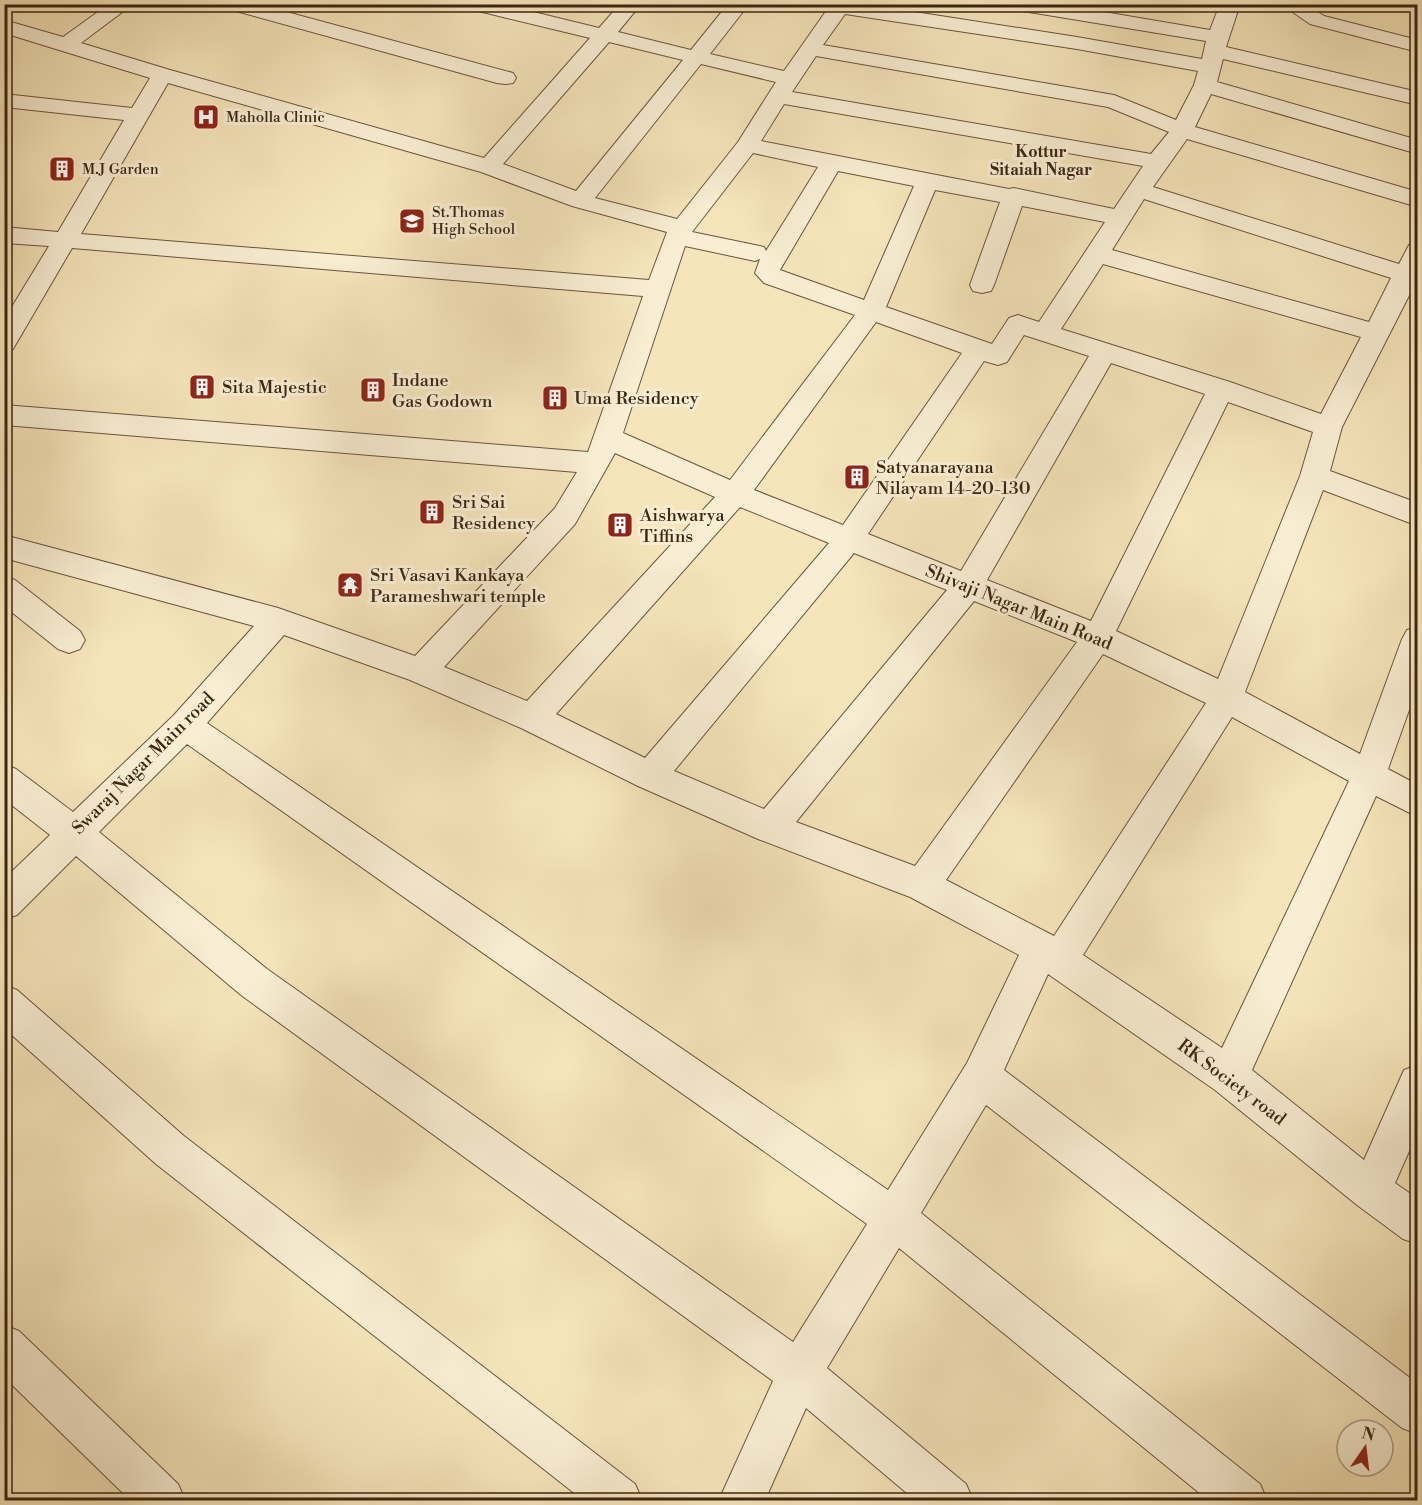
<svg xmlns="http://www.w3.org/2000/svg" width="1422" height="1505" font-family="'Libre Bodoni',serif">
<rect width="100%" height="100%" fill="#f6e5bb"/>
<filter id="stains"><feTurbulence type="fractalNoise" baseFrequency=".00333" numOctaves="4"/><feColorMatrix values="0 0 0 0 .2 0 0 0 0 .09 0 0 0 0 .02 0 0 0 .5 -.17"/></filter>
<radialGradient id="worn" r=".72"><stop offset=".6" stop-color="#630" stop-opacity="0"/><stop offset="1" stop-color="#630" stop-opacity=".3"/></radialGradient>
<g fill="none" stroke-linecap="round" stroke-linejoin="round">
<defs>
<path id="street" d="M 109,4 L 133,4 L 81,43 L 170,70 L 484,158 L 590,38 L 466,8 L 463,4 L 501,4 L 599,28 L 620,4 L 641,4 L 618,32 L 691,50 L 728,4 L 749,4 L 710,54 L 784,71 L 831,4 L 863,4 L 1077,37 L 1202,59 L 1206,41 L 1017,10 L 1010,8 L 1007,4 L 1057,4 L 1210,30 L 1220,4 L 1240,4 L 1226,47 L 1418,92 L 1418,105 L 1223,59 L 1217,82 L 1418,140 L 1418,154 L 1211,94 L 1195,127 L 1418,192 L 1418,207 L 1187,139 L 1153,187 L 1399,264 L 1409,245 L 1418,242 L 1418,278 L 1342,427 L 1330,471 L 1418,503 L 1418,526 L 1323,490 L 1245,692 L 1360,754 L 1402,639 L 1407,630 L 1418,627 L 1418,685 L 1388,769 L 1418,785 L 1418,817 L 1376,796 L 1252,1070 L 1364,1160 L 1404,1070 L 1418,1065 L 1418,1131 L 1395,1183 L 1418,1199 L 1418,1244 L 1403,1239 L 1357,1205 L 1215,1090 L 1048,974 L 1004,1070 L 1418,1384 L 1418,1434 L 1402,1428 L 986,1105 L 921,1213 L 1260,1484 L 1267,1500 L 1208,1500 L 899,1248 L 827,1368 L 966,1484 L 973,1500 L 915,1500 L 806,1408 L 765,1500 L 719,1500 L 773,1381 L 241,995 L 76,856 L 17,915 L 4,919 L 4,879 L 50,835 L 4,799 L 4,764 L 16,769 L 73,812 L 174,715 L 254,626 L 4,558 L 4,535 L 278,608 L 415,656 L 555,508 L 577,472 L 4,425 L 4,405 L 588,452 L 643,296 L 72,248 L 13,349 L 4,352 L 4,320 L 49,246 L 4,243 L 4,227 L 58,232 L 124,120 L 4,107 L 4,94 L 132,108 L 150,78 L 4,33 L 4,20 L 63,37 ZM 845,14 L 1077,49 L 1198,71 L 1194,85 L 1176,120 L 1114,95 L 823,45 ZM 609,42 L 683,60 L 576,191 L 503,164 ZM 816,56 L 1108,107 L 1169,132 L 1151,154 L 792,92 ZM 701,64 L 776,82 L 738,142 L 677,219 L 595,198 ZM 168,83 L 481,172 L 572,206 L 667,232 L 649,280 L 81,234 ZM 784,104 L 1143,166 L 1114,209 L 1014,188 L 1009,189 L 761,141 ZM 753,153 L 818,167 L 766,251 L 764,247 L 755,245 L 692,232 ZM 838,171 L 914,186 L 864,300 L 780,270 ZM 935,190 L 1000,202 L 970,285 L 973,291 L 982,293 L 991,291 L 994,285 L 1022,206 L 1105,222 L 1039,322 L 1018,315 L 1009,318 L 992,344 L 886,307 ZM 1144,199 L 1391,278 L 1369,322 L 1112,250 ZM 685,246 L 755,261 L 760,259 L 755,273 L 764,283 L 855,315 L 730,480 L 623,433 ZM 1103,264 L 1361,337 L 1321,414 L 1230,382 L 1061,329 ZM 876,322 L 962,353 L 843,525 L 754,490 ZM 1024,335 L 1089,356 L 961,571 L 868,534 L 984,361 L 998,365 L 1007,362 ZM 1111,363 L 1205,394 L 1091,621 L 987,580 ZM 1228,402 L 1313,432 L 1300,476 L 1218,679 L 1116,631 ZM 615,453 L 715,497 L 527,701 L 444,667 L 575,524 ZM 740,507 L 829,543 L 645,758 L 556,714 ZM 854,553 L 947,590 L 764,809 L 674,771 ZM 974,601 L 1077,642 L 915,866 L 796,822 ZM 284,635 L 410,680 L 521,728 L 638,786 L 758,839 L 910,897 L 1019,955 L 967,1063 L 888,1190 L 207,723 ZM 1103,654 L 1206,703 L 1054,936 L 946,880 ZM 1232,717 L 1349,781 L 1222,1048 L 1083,955 ZM 187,744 L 867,1224 L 793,1342 L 267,969 L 99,832 Z
M 222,4 L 257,4 L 513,73 L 516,78 L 513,83 L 505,84 L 497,83 L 225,8 Z
M 1281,4 L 1306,4 L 1324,16 L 1418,40 L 1418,52 L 1310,24 Z
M 1406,4 L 1418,4 L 1418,11 L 1409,8 Z
M 4,576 L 15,580 L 80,631 L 85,640 L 80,649 L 69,653 L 58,649 L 4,606 Z
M 4,985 L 17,990 L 184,1136 L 635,1484 L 642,1500 L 583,1500 L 156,1164 L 4,1028 Z
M 4,1325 L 19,1331 L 178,1484 L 185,1500 L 130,1500 L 4,1377 Z"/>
</defs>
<use href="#street" stroke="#6a553d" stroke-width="2"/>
<use href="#street" fill="#f9eed3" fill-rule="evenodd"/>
</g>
<defs>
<symbol id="hospital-square" viewBox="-11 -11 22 22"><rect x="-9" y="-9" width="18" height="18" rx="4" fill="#8f2418" stroke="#f9eed3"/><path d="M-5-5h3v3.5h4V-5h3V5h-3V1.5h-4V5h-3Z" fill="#fff"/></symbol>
<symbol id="building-square" viewBox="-11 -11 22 22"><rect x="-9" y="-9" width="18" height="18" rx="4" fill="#8f2418" stroke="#f9eed3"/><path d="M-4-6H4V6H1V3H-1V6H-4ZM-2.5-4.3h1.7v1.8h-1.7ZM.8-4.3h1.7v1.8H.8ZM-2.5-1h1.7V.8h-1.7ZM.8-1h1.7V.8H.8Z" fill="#fff"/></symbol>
<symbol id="school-square" viewBox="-11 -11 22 22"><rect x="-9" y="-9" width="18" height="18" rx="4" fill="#8f2418" stroke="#f9eed3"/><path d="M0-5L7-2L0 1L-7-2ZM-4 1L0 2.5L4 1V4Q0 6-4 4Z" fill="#fff"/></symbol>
<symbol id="temple-square" viewBox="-11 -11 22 22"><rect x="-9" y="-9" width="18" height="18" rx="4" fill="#8f2418" stroke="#f9eed3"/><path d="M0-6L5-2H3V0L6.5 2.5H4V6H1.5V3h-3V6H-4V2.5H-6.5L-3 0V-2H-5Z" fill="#fff"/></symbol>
</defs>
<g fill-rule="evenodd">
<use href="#hospital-square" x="191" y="102" width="30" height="30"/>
<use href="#building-square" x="47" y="154" width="30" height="30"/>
<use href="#school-square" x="397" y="206" width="30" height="30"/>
<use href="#building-square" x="187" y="372" width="30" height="30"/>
<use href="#building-square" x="358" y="375" width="30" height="30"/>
<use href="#building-square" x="540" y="383" width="30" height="30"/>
<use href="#building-square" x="842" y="462" width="30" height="30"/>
<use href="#building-square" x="417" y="497" width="30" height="30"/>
<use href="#building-square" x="605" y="510" width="30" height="30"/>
<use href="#temple-square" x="335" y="570" width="30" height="30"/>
</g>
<g text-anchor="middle" stroke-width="6" stroke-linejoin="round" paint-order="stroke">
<g font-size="15" fill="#3c2513" stroke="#f9eed3" text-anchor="start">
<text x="226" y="122">Maholla Clinic</text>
<text x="82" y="174">M.J Garden</text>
<text x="432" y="217">St.Thomas<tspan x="432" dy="17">High School</tspan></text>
</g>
<g font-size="16" font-weight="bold" fill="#3c2513" stroke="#f9eed3">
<text x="1041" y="157">Kottur<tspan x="1041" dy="18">Sitaiah Nagar</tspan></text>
</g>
<g font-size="18" fill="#3c2513" stroke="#f9eed3" text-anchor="start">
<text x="392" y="386">Indane<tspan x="392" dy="21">Gas Godown</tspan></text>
<text x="222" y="393">Sita Majestic</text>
<text x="574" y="404">Uma Residency</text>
<text x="876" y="473">Satyanarayana<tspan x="876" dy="21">Nilayam 14-20-130</tspan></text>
<text x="452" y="508">Sri Sai<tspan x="452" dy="21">Residency</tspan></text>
<text x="640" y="521">Aishwarya<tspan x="640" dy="21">Tiffins</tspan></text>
<text x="370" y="581">Sri Vasavi Kankaya<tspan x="370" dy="21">Parameshwari temple</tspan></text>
</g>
<g font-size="18" fill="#3c2513" stroke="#f9eed3">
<text transform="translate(1019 607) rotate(22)" y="6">Shivaji Nagar Main Road</text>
<text transform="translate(143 763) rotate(-45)" y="6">Swaraj Nagar Main road</text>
<text transform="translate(1232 1082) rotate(37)" y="6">RK Society road</text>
</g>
</g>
<rect width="1422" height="1505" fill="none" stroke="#f6e5bb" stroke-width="24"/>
<rect x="6" y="6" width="1410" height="1493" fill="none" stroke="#3c2513" stroke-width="3"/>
<rect x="12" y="12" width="1398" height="1481" fill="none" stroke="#3c2513" stroke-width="1.5"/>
<g transform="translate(1365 1448) rotate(14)"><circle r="28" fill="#f9eed3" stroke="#ad9e86" stroke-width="1.5"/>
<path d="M0-4.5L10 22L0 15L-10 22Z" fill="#8f2418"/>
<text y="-9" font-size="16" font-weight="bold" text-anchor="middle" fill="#3c2513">N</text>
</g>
<rect width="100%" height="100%" filter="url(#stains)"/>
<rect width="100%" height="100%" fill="url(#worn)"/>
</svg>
